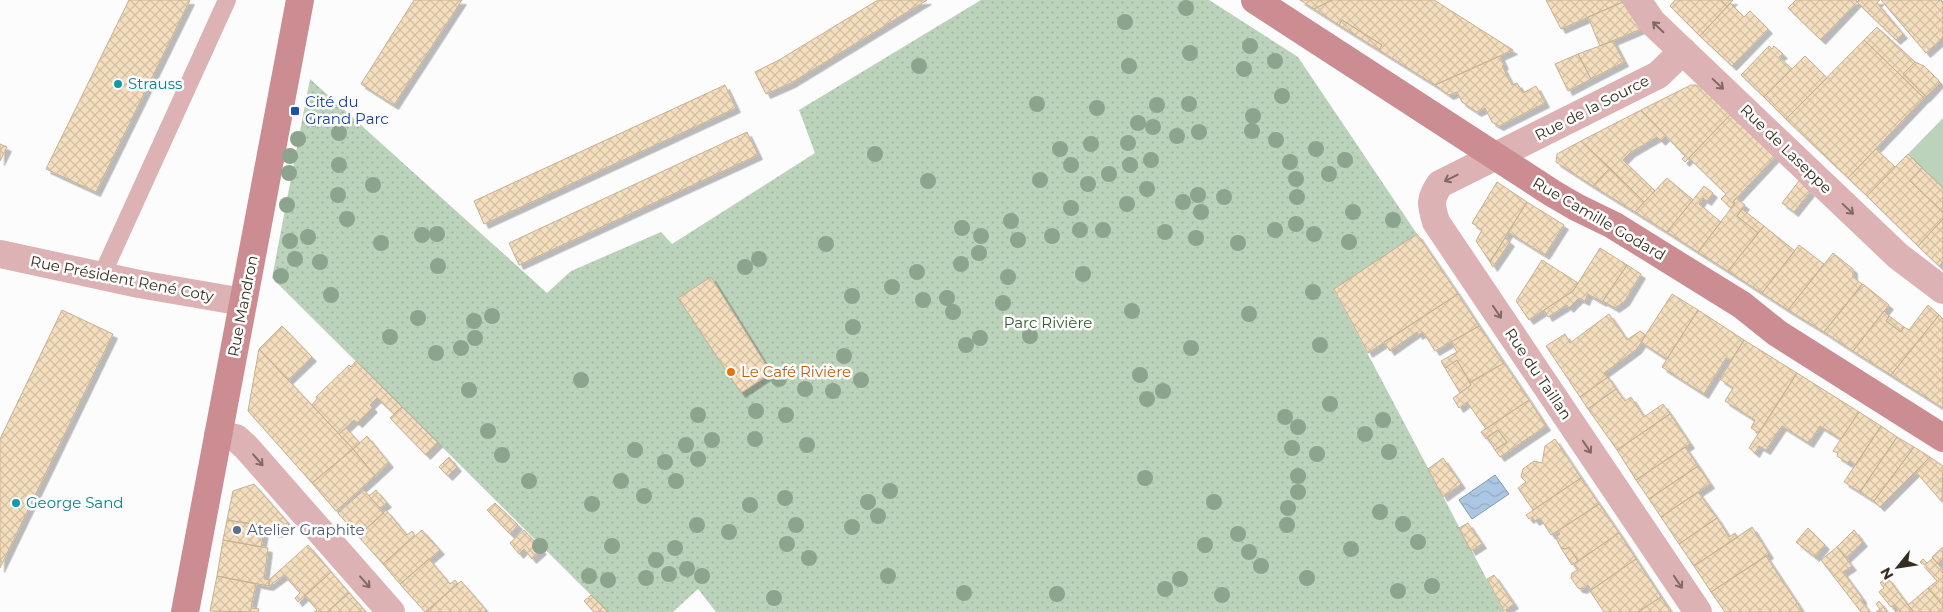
<svg xmlns="http://www.w3.org/2000/svg" width="1943" height="612" font-family="Montserrat,sans-serif">
<defs>
<pattern id="park-dots" width="8" height="8" patternUnits="userSpaceOnUse" patternTransform="scale(1.25)"><rect width="8" height="8" fill="#bbd2bb"/><path d="M2 2h.1M6 6h.1" fill="none" stroke="#a1b5a0" stroke-width="1.8" stroke-linecap="round"/></pattern>
<pattern id="water-waves" width="16" height="10" patternUnits="userSpaceOnUse" patternTransform="scale(1.25)"><rect width="16" height="10" fill="#acc7e4"/><path d="M0 5q4-4 8 0t8 0" fill="none" stroke="#95abc3"/></pattern>
<pattern id="building-cross-hatch" width="8" height="8" patternUnits="userSpaceOnUse" patternTransform="scale(1.25)"><rect width="8" height="8" fill="#f4debe"/><path d="M0 0l8 8M0 8l8-8" fill="none" stroke="#d2bfa3"/></pattern>
<filter id="shadow"><feDropShadow dx="4.5" dy="4.5" stdDeviation="0" flood-color="#0004"/></filter>
</defs>
<rect width="100%" height="100%" fill="#fcfcfc"/>
<path fill="url(#park-dots)" d="M 981,0 L 1209,0 L 1298,57 L 1417,234 L 1334,290 L 1504,612 L 716,612 L 698,589 L 673,612 L 608,612 L 272,278 L 310,79 L 547,293 L 571,271 L 661,232 L 672,244 L 815,153 L 799,110 Z"/>
<path fill="#bbd2bb" d="M 1943,118 L 1943,220 L 1918,246 L 1867,196 Z"/>
<path fill="url(#water-waves)" stroke="#8999aa" d="M 1495,475 L 1509,494 L 1472,519 L 1459,500 Z"/>
<path fill="url(#building-cross-hatch)" stroke="#c7b192" filter="url(#shadow)" d="M 129,0 L 190,0 L 96,192 L 46,169 Z
M 414,0 L 462,0 L 394,105 L 361,84 Z
M 878,0 L 927,0 L 791,83 L 766,94 L 755,72 L 779,60 Z
M 1300,0 L 1332,0 L 1314,9 Z
M 1332,0 L 1434,0 L 1513,50 L 1435,85 L 1379,50 L 1382,45 L 1342,20 L 1339,25 L 1314,9 Z
M 1546,0 L 1622,0 L 1623,2 L 1561,29 Z
M 1675,0 L 1721,0 L 1727,7 L 1700,36 L 1670,6 Z
M 1721,0 L 1733,0 L 1727,7 Z
M 1796,0 L 1856,0 L 1857,2 L 1821,40 L 1788,8 Z
M 1859,0 L 1880,0 L 1877,3 L 1903,34 L 1896,40 L 1857,2 Z
M 1881,0 L 1941,0 L 1943,2 L 1943,38 L 1926,53 Z
M 1623,2 L 1641,29 L 1600,46 L 1588,17 Z
M 1730,3 L 1744,17 L 1750,11 L 1768,29 L 1732,66 L 1700,36 Z
M 1342,20 L 1382,45 L 1379,50 L 1339,25 Z
M 1877,27 L 1915,62 L 1903,74 L 1926,97 L 1924,98 L 1864,40 Z
M 1864,40 L 1924,98 L 1848,178 L 1786,119 Z
M 1613,41 L 1624,62 L 1591,79 L 1578,54 Z
M 1769,46 L 1772,49 L 1774,46 L 1783,54 L 1779,57 L 1792,69 L 1764,97 L 1741,75 Z
M 1578,54 L 1591,79 L 1568,91 L 1555,64 Z
M 1500,56 L 1504,65 L 1502,66 L 1512,85 L 1517,83 L 1523,93 L 1536,86 L 1545,103 L 1499,126 L 1492,122 L 1485,108 L 1477,112 L 1462,102 L 1457,92 L 1449,95 L 1435,85 Z
M 1805,56 L 1827,78 L 1786,119 L 1764,97 Z
M 1915,62 L 1924,66 L 1940,82 L 1926,97 L 1903,74 Z
M 725,85 L 736,108 L 484,224 L 474,201 Z
M 1691,85 L 1696,85 L 1702,88 L 1730,115 L 1685,162 L 1682,159 L 1685,156 L 1641,110 Z
M 1641,110 L 1666,136 L 1661,141 L 1657,137 L 1631,152 L 1623,160 L 1655,191 L 1644,202 L 1581,141 Z
M 1730,115 L 1775,157 L 1733,202 L 1735,203 L 1731,208 L 1721,199 L 1726,194 L 1689,158 Z
M 747,132 L 758,155 L 519,265 L 509,243 Z
M 1581,141 L 1610,168 L 1593,186 L 1556,162 L 1557,154 Z
M 0,144 L 7,147 L 0,161 Z
M 1876,149 L 1895,167 L 1867,196 L 1848,178 Z
M 1908,154 L 1922,168 L 1910,181 L 1943,212 L 1943,219 L 1918,246 L 1867,196 Z
M 1610,168 L 1644,202 L 1635,212 L 1593,186 Z
M 1922,168 L 1943,188 L 1943,212 L 1910,181 Z
M 1667,178 L 1693,200 L 1667,232 L 1635,212 Z
M 1799,181 L 1810,192 L 1794,212 L 1782,203 Z
M 1497,182 L 1527,202 L 1490,262 L 1476,241 L 1482,230 L 1472,223 Z
M 1704,186 L 1713,193 L 1707,201 L 1703,198 L 1699,204 L 1721,222 L 1698,252 L 1667,232 Z
M 1736,198 L 1745,205 L 1737,216 L 1758,233 L 1728,271 L 1698,252 L 1735,203 L 1733,202 Z
M 1527,202 L 1564,225 L 1545,255 L 1508,232 Z
M 1742,209 L 1764,226 L 1758,233 L 1737,216 Z
M 1943,219 L 1943,262 L 1939,266 L 1918,246 Z
M 1764,226 L 1795,251 L 1762,293 L 1728,271 Z
M 1417,234 L 1458,294 L 1368,353 L 1334,289 Z
M 1505,238 L 1510,242 L 1493,267 L 1490,262 Z
M 1799,245 L 1824,264 L 1788,310 L 1762,293 Z
M 1600,248 L 1627,265 L 1602,302 L 1588,294 L 1585,301 L 1579,298 L 1569,308 L 1567,305 L 1548,317 L 1544,310 L 1573,291 Z
M 1833,253 L 1853,269 L 1853,277 L 1862,284 L 1824,332 L 1788,310 Z
M 1542,260 L 1578,283 L 1573,291 L 1529,320 L 1516,301 Z
M 1627,265 L 1641,274 L 1625,301 L 1615,308 L 1603,301 Z
M 711,277 L 771,373 L 741,393 L 678,298 Z
M 1863,284 L 1889,305 L 1853,351 L 1824,332 Z
M 1458,294 L 1479,326 L 1435,351 L 1423,332 L 1418,335 L 1417,332 L 1390,351 L 1384,342 Z
M 1672,294 L 1698,310 L 1667,359 L 1641,342 Z
M 1928,305 L 1939,315 L 1891,375 L 1853,351 L 1884,311 L 1889,316 L 1886,321 L 1901,332 L 1904,327 L 1909,330 Z
M 62,310 L 113,334 L 0,568 L 0,439 Z
M 1698,310 L 1744,340 L 1731,361 L 1726,358 L 1704,394 L 1662,367 Z
M 1609,314 L 1627,340 L 1640,331 L 1646,335 L 1637,349 L 1604,373 L 1608,377 L 1580,397 L 1546,346 L 1565,334 L 1570,343 Z
M 1939,315 L 1943,319 L 1943,408 L 1891,375 Z
M 1889,316 L 1904,327 L 1901,332 L 1886,321 Z
M 282,326 L 312,357 L 288,380 L 259,349 Z
M 1479,326 L 1504,363 L 1470,382 L 1457,360 L 1445,368 L 1441,361 L 1457,352 L 1451,342 Z
M 1744,340 L 1797,373 L 1759,433 L 1751,428 L 1755,420 L 1725,401 L 1733,388 L 1720,379 Z
M 259,349 L 353,449 L 312,483 L 248,411 Z
M 1457,360 L 1471,385 L 1460,393 L 1445,368 Z
M 356,361 L 402,407 L 394,414 L 377,398 L 370,405 L 373,408 L 358,423 L 354,420 L 339,434 L 312,405 L 317,399 L 316,397 L 349,365 L 351,367 Z
M 1504,363 L 1529,400 L 1486,429 L 1467,402 L 1459,408 L 1453,398 L 1471,385 L 1470,383 Z
M 1797,373 L 1859,412 L 1841,439 L 1820,426 L 1809,443 L 1782,426 L 1766,450 L 1759,446 L 1755,453 L 1749,448 Z
M 1608,377 L 1616,389 L 1588,409 L 1580,397 Z
M 1616,389 L 1625,401 L 1631,397 L 1644,417 L 1663,404 L 1670,414 L 1617,450 L 1588,409 Z
M 1529,400 L 1546,426 L 1500,457 L 1495,450 L 1507,442 L 1498,430 L 1486,439 L 1481,432 Z
M 402,407 L 438,443 L 426,455 L 390,418 Z
M 1859,412 L 1881,426 L 1856,465 L 1850,461 L 1848,463 L 1837,456 L 1838,453 L 1833,451 Z
M 1670,414 L 1690,444 L 1636,480 L 1617,450 Z
M 1881,426 L 1897,437 L 1860,492 L 1844,482 Z
M 346,428 L 360,443 L 353,449 L 339,434 Z
M 1498,430 L 1507,442 L 1495,450 L 1487,437 Z
M 367,436 L 389,463 L 375,476 L 353,449 Z
M 1897,437 L 1914,447 L 1874,501 L 1860,492 Z
M 1555,439 L 1581,478 L 1533,510 L 1518,488 L 1526,482 L 1521,477 L 1523,469 L 1534,461 L 1542,463 L 1545,446 Z
M 1685,447 L 1698,466 L 1649,499 L 1636,480 Z
M 1914,447 L 1930,457 L 1880,507 L 1874,501 Z
M 353,449 L 375,476 L 336,511 L 312,483 Z
M 449,457 L 457,467 L 448,476 L 439,467 Z
M 1930,457 L 1943,466 L 1942,502 L 1916,472 Z
M 1443,458 L 1461,484 L 1443,497 L 1428,469 Z
M 1698,466 L 1710,484 L 1661,517 L 1649,499 Z
M 1581,478 L 1599,504 L 1551,535 L 1540,518 L 1535,521 L 1532,517 L 1529,519 L 1526,515 Z
M 254,484 L 289,524 L 280,532 L 274,533 L 265,526 L 227,520 L 233,491 Z
M 364,490 L 384,513 L 358,536 L 338,513 Z
M 376,490 L 387,503 L 380,508 L 369,496 Z
M 1698,492 L 1717,518 L 1679,544 L 1661,517 Z
M 495,503 L 518,525 L 510,534 L 487,510 Z
M 1599,504 L 1619,533 L 1578,561 L 1569,547 L 1565,549 L 1561,548 L 1557,540 L 1557,536 L 1560,534 L 1558,531 Z
M 386,510 L 407,535 L 412,531 L 415,535 L 383,564 L 358,536 Z
M 1717,518 L 1729,537 L 1735,533 L 1738,537 L 1694,566 L 1679,544 Z
M 227,520 L 265,526 L 261,547 L 223,540 Z
M 1468,523 L 1482,544 L 1471,551 L 1459,528 Z
M 1752,527 L 1769,554 L 1711,592 L 1694,566 Z
M 1808,528 L 1825,545 L 1815,557 L 1796,542 Z
M 422,530 L 440,550 L 400,584 L 383,564 Z
M 524,530 L 542,550 L 532,559 L 524,549 L 519,554 L 510,543 Z
M 1854,530 L 1863,542 L 1846,558 L 1837,547 Z
M 1619,533 L 1636,559 L 1591,590 L 1588,585 L 1583,589 L 1578,588 L 1571,578 L 1572,573 L 1578,570 L 1574,564 Z
M 223,540 L 268,548 L 264,579 L 269,580 L 269,586 L 217,576 Z
M 308,545 L 331,572 L 298,602 L 295,598 L 300,593 L 284,575 L 269,586 L 269,580 Z
M 1569,547 L 1578,561 L 1572,565 L 1561,548 L 1565,549 Z
M 1837,547 L 1852,566 L 1843,572 L 1862,598 L 1862,602 L 1870,612 L 1861,612 L 1821,560 Z
M 1943,547 L 1943,559 L 1938,564 L 1932,557 Z
M 1766,556 L 1803,612 L 1725,612 L 1711,592 Z
M 1933,558 L 1943,570 L 1943,606 L 1928,588 L 1937,581 L 1920,562 L 1923,559 L 1927,563 Z
M 429,559 L 450,584 L 455,580 L 458,584 L 425,612 L 400,584 Z
M 1636,559 L 1661,597 L 1638,612 L 1604,612 L 1590,591 Z
M 331,572 L 349,593 L 327,612 L 314,612 L 317,610 L 305,596 Z
M 1494,575 L 1514,604 L 1504,611 L 1487,579 Z
M 217,576 L 256,584 L 251,608 L 259,609 L 258,612 L 210,611 Z
M 1887,577 L 1908,605 L 1914,612 L 1895,612 L 1898,610 L 1894,605 L 1891,607 L 1879,592 L 1884,588 L 1880,583 Z
M 461,581 L 486,610 L 484,612 L 426,612 Z
M 1928,588 L 1943,606 L 1943,612 L 1914,612 L 1908,605 Z
M 349,593 L 366,612 L 327,612 Z
M 591,595 L 608,612 L 594,612 L 584,601 Z
M 1661,597 L 1671,612 L 1638,612 Z
M 1879,601 L 1887,612 L 1876,612 L 1880,609 L 1876,604 Z"/>
<g fill="none" stroke-linecap="round" stroke-linejoin="round">
<path stroke="#ddb2b4" stroke-width="18" d="M 101,277 L 227,0"/>
<path stroke="#ddb2b4" stroke-width="28" d="M 1637,0 L 1652,22 L 1898,256 L 1943,290
M 1683,51 L 1658,75 L 1440,184 C 1429,200 1431,205 1436,222 L 1698,612
M 0,254 L 139,284 L 243,302
M 218,435 L 236,438 L 246,447 L 391,612"/>
<path stroke="#cb8d91" stroke-width="28" d="M 1255,0 L 1552,193 L 1576,207 L 1613,225 L 1742,305 L 1777,333 L 1943,438
M 185,612 L 300,0"/>
</g>
<g fill="#8ca48d">
<circle cx="1186" cy="8" r="8"/>
<circle cx="1125" cy="22" r="8"/>
<circle cx="1250" cy="46" r="8"/>
<circle cx="1190" cy="53" r="8"/>
<circle cx="1275" cy="61" r="8"/>
<circle cx="919" cy="66" r="8"/>
<circle cx="1129" cy="66" r="8"/>
<circle cx="1244" cy="69" r="8"/>
<circle cx="1282" cy="96" r="8"/>
<circle cx="1037" cy="104" r="8"/>
<circle cx="1189" cy="104" r="8"/>
<circle cx="1157" cy="105" r="8"/>
<circle cx="1097" cy="108" r="8"/>
<circle cx="1253" cy="116" r="8"/>
<circle cx="312" cy="119" r="8"/>
<circle cx="1138" cy="123" r="8"/>
<circle cx="1153" cy="127" r="8"/>
<circle cx="1252" cy="131" r="8"/>
<circle cx="1199" cy="132" r="8"/>
<circle cx="339" cy="133" r="8"/>
<circle cx="1177" cy="136" r="8"/>
<circle cx="298" cy="139" r="8"/>
<circle cx="1276" cy="140" r="8"/>
<circle cx="1128" cy="143" r="8"/>
<circle cx="1091" cy="144" r="8"/>
<circle cx="1060" cy="149" r="8"/>
<circle cx="1316" cy="149" r="8"/>
<circle cx="875" cy="154" r="8"/>
<circle cx="290" cy="156" r="8"/>
<circle cx="1151" cy="160" r="8"/>
<circle cx="1345" cy="160" r="8"/>
<circle cx="1290" cy="162" r="8"/>
<circle cx="339" cy="165" r="8"/>
<circle cx="1071" cy="165" r="8"/>
<circle cx="1130" cy="165" r="8"/>
<circle cx="289" cy="173" r="8"/>
<circle cx="1109" cy="174" r="8"/>
<circle cx="1329" cy="174" r="8"/>
<circle cx="1296" cy="179" r="8"/>
<circle cx="1040" cy="180" r="8"/>
<circle cx="928" cy="181" r="8"/>
<circle cx="1088" cy="184" r="8"/>
<circle cx="373" cy="185" r="8"/>
<circle cx="1147" cy="189" r="8"/>
<circle cx="338" cy="195" r="8"/>
<circle cx="1198" cy="195" r="8"/>
<circle cx="1224" cy="197" r="8"/>
<circle cx="1297" cy="197" r="8"/>
<circle cx="1183" cy="202" r="8"/>
<circle cx="1127" cy="204" r="8"/>
<circle cx="287" cy="205" r="8"/>
<circle cx="1071" cy="208" r="8"/>
<circle cx="1201" cy="212" r="8"/>
<circle cx="1353" cy="212" r="8"/>
<circle cx="347" cy="219" r="8"/>
<circle cx="1393" cy="220" r="8"/>
<circle cx="1011" cy="221" r="8"/>
<circle cx="1296" cy="224" r="8"/>
<circle cx="962" cy="228" r="8"/>
<circle cx="1080" cy="230" r="8"/>
<circle cx="1103" cy="230" r="8"/>
<circle cx="1275" cy="230" r="8"/>
<circle cx="1165" cy="232" r="8"/>
<circle cx="437" cy="234" r="8"/>
<circle cx="1314" cy="234" r="8"/>
<circle cx="422" cy="235" r="8"/>
<circle cx="981" cy="236" r="8"/>
<circle cx="1052" cy="236" r="8"/>
<circle cx="308" cy="237" r="8"/>
<circle cx="1196" cy="238" r="8"/>
<circle cx="1018" cy="240" r="8"/>
<circle cx="290" cy="241" r="8"/>
<circle cx="1349" cy="242" r="8"/>
<circle cx="381" cy="243" r="8"/>
<circle cx="1238" cy="243" r="8"/>
<circle cx="826" cy="244" r="8"/>
<circle cx="979" cy="253" r="8"/>
<circle cx="295" cy="259" r="8"/>
<circle cx="759" cy="259" r="8"/>
<circle cx="320" cy="262" r="8"/>
<circle cx="961" cy="264" r="8"/>
<circle cx="438" cy="266" r="8"/>
<circle cx="745" cy="267" r="8"/>
<circle cx="917" cy="272" r="8"/>
<circle cx="1083" cy="274" r="8"/>
<circle cx="281" cy="276" r="8"/>
<circle cx="1008" cy="277" r="8"/>
<circle cx="892" cy="287" r="8"/>
<circle cx="1313" cy="292" r="8"/>
<circle cx="331" cy="295" r="8"/>
<circle cx="852" cy="296" r="8"/>
<circle cx="947" cy="298" r="8"/>
<circle cx="923" cy="300" r="8"/>
<circle cx="1003" cy="303" r="8"/>
<circle cx="1132" cy="311" r="8"/>
<circle cx="953" cy="312" r="8"/>
<circle cx="1249" cy="314" r="8"/>
<circle cx="492" cy="316" r="8"/>
<circle cx="418" cy="318" r="8"/>
<circle cx="474" cy="321" r="8"/>
<circle cx="853" cy="327" r="8"/>
<circle cx="1030" cy="336" r="8"/>
<circle cx="390" cy="337" r="8"/>
<circle cx="475" cy="338" r="8"/>
<circle cx="980" cy="338" r="8"/>
<circle cx="966" cy="345" r="8"/>
<circle cx="1320" cy="345" r="8"/>
<circle cx="461" cy="348" r="8"/>
<circle cx="1191" cy="348" r="8"/>
<circle cx="436" cy="353" r="8"/>
<circle cx="844" cy="356" r="8"/>
<circle cx="1140" cy="375" r="8"/>
<circle cx="779" cy="379" r="8"/>
<circle cx="581" cy="380" r="8"/>
<circle cx="861" cy="380" r="8"/>
<circle cx="805" cy="389" r="8"/>
<circle cx="469" cy="390" r="8"/>
<circle cx="833" cy="391" r="8"/>
<circle cx="1163" cy="391" r="8"/>
<circle cx="1147" cy="399" r="8"/>
<circle cx="1330" cy="404" r="8"/>
<circle cx="756" cy="411" r="8"/>
<circle cx="698" cy="415" r="8"/>
<circle cx="786" cy="415" r="8"/>
<circle cx="1285" cy="417" r="8"/>
<circle cx="1383" cy="420" r="8"/>
<circle cx="1298" cy="427" r="8"/>
<circle cx="488" cy="431" r="8"/>
<circle cx="1365" cy="434" r="8"/>
<circle cx="755" cy="439" r="8"/>
<circle cx="712" cy="440" r="8"/>
<circle cx="686" cy="445" r="8"/>
<circle cx="807" cy="445" r="8"/>
<circle cx="1292" cy="448" r="8"/>
<circle cx="635" cy="450" r="8"/>
<circle cx="1389" cy="452" r="8"/>
<circle cx="1317" cy="454" r="8"/>
<circle cx="502" cy="455" r="8"/>
<circle cx="698" cy="459" r="8"/>
<circle cx="665" cy="462" r="8"/>
<circle cx="1298" cy="476" r="8"/>
<circle cx="1145" cy="478" r="8"/>
<circle cx="529" cy="481" r="8"/>
<circle cx="621" cy="481" r="8"/>
<circle cx="676" cy="481" r="8"/>
<circle cx="890" cy="491" r="8"/>
<circle cx="1298" cy="492" r="8"/>
<circle cx="644" cy="496" r="8"/>
<circle cx="785" cy="498" r="8"/>
<circle cx="868" cy="502" r="8"/>
<circle cx="1214" cy="502" r="8"/>
<circle cx="592" cy="504" r="8"/>
<circle cx="750" cy="505" r="8"/>
<circle cx="1288" cy="508" r="8"/>
<circle cx="1380" cy="512" r="8"/>
<circle cx="878" cy="516" r="8"/>
<circle cx="1403" cy="524" r="8"/>
<circle cx="697" cy="525" r="8"/>
<circle cx="796" cy="525" r="8"/>
<circle cx="1287" cy="525" r="8"/>
<circle cx="852" cy="527" r="8"/>
<circle cx="729" cy="532" r="8"/>
<circle cx="1238" cy="534" r="8"/>
<circle cx="1418" cy="542" r="8"/>
<circle cx="787" cy="544" r="8"/>
<circle cx="1205" cy="545" r="8"/>
<circle cx="540" cy="546" r="8"/>
<circle cx="612" cy="546" r="8"/>
<circle cx="675" cy="548" r="8"/>
<circle cx="1351" cy="549" r="8"/>
<circle cx="1249" cy="552" r="8"/>
<circle cx="809" cy="558" r="8"/>
<circle cx="656" cy="560" r="8"/>
<circle cx="1261" cy="566" r="8"/>
<circle cx="687" cy="569" r="8"/>
<circle cx="669" cy="574" r="8"/>
<circle cx="589" cy="576" r="8"/>
<circle cx="702" cy="576" r="8"/>
<circle cx="888" cy="576" r="8"/>
<circle cx="646" cy="578" r="8"/>
<circle cx="1307" cy="578" r="8"/>
<circle cx="1180" cy="579" r="8"/>
<circle cx="608" cy="580" r="8"/>
<circle cx="1432" cy="586" r="8"/>
<circle cx="1165" cy="589" r="8"/>
<circle cx="1398" cy="591" r="8"/>
<circle cx="964" cy="593" r="8"/>
<circle cx="1057" cy="594" r="8"/>
<circle cx="1222" cy="595" r="8"/>
<circle cx="774" cy="598" r="8"/>
</g>
<defs><path id="oneway-shaft" d="M-6 0H5M1.5-3L5.5 0L1.5 3" fill="none" stroke-width="1.6" stroke-linecap="round" stroke-linejoin="round" transform="scale(1.25)"/></defs>
<g stroke="#826964">
<use href="#oneway-shaft" transform="translate(1658 27) rotate(-136)"/>
<use href="#oneway-shaft" transform="translate(1718 84) rotate(43)"/>
<use href="#oneway-shaft" transform="translate(1451 178) rotate(153)"/>
<use href="#oneway-shaft" transform="translate(1848 209) rotate(43)"/>
<use href="#oneway-shaft" transform="translate(1497 312) rotate(56)"/>
<use href="#oneway-shaft" transform="translate(1587 447) rotate(56)"/>
<use href="#oneway-shaft" transform="translate(258 460) rotate(49)"/>
<use href="#oneway-shaft" transform="translate(365 582) rotate(49)"/>
<use href="#oneway-shaft" transform="translate(1678 582) rotate(56)"/>
</g>
<g fill="#0f9aa8" stroke="#fcfcfc" stroke-width="2">
<circle cx="118" cy="84" r="5"/>
<circle cx="16" cy="503" r="5"/>
</g>
<rect fill="#1a4fb4" stroke="#fcfcfc" stroke-width="2" x="290" y="106" width="10" height="10" rx="2.5"/>
<circle fill="#e8710a" stroke="#fcfcfc" stroke-width="2" cx="731" cy="372" r="5"/>
<circle fill="#5c6f8a" stroke="#fcfcfc" stroke-width="2" cx="237" cy="530" r="5"/>
<g text-anchor="middle" stroke-width="5" stroke-linejoin="round" paint-order="stroke">
<g font-size="15" fill="#0d838f" stroke="#fcfcfc" text-anchor="start">
<text x="128" y="89">Strauss</text>
<text x="26" y="508">George Sand</text>
</g>
<g font-size="15" fill="#164399" stroke="#fcfcfc" text-anchor="start">
<text x="305" y="107">Cité du<tspan x="305" dy="17">Grand Parc</tspan></text>
</g>
<g font-size="15" fill="#372e22" stroke="#fcfcfc">
<text transform="translate(1592 108) rotate(-27)" y="5">Rue de la Source</text>
<text transform="translate(1786 149) rotate(44)" y="5">Rue de Laseppe</text>
<text transform="translate(1599 219) rotate(30)" y="5">Rue Camille Godard</text>
<text transform="translate(122 279) rotate(11)" y="5">Rue Président René Coty</text>
<text transform="translate(243 306) rotate(-79)" y="5">Rue Mandron</text>
<text transform="translate(1538 374) rotate(56)" y="5">Rue du Taillan</text>
</g>
<g font-size="15" fill="#305c33" stroke="#fcfcfc">
<text x="1048" y="328">Parc Rivière</text>
</g>
<g font-size="15" fill="#c56008" stroke="#fcfcfc" text-anchor="start">
<text x="741" y="377">Le Café Rivière</text>
</g>
<g font-size="15" fill="#4e5e75" stroke="#fcfcfc" text-anchor="start">
<text x="247" y="535">Atelier Graphite</text>
</g>
</g>
<g transform="translate(1898 567) rotate(240)" stroke="#fcfcfc" stroke-width="4" paint-order="stroke">
<path d="M0-4L9 19L0 12L-9 19Z" fill="#372e22"/>
<text y="-8" font-size="14" font-weight="bold" text-anchor="middle" fill="#372e22">N</text>
</g>
</svg>
